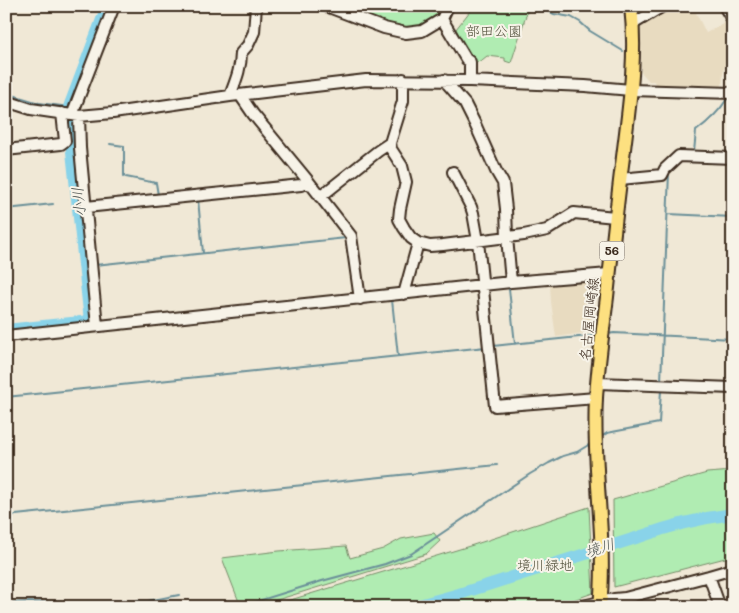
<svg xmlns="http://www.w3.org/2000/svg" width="739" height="613" font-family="Mali,'Klee One',sans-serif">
<rect width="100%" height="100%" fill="#f0e8d6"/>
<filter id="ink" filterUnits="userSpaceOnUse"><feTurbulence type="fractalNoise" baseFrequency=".02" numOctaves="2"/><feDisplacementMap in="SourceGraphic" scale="10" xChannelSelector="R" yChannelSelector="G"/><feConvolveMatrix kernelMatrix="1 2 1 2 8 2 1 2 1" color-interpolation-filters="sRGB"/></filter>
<g filter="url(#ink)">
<path fill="#e8dbc0" d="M 666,6 L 709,6 L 696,13 L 706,33 L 729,20 L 733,26 L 733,40 L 731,41 L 723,74 L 722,86 L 655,84 L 654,81 L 649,81 L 641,72 L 639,21 Z
M 587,280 L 595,287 L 590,332 L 556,337 L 551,302 L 550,284 Z"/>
<path fill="#b0ecb2" stroke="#768b68" d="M 358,6 L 444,6 L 440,15 L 416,30 L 393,26 L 355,12 Z
M 474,6 L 529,6 L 511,63 L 505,61 L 505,58 L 487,56 L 482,60 L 475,63 L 470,58 L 456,29 Z
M 733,471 L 733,556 L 614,587 L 613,500 L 707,473 Z
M 589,507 L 593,593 L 553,607 L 267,607 L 473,545 Z
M 434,533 L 440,541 L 426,554 L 254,607 L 241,607 L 222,558 L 279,551 L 346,546 L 350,558 L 383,549 L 401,539 Z"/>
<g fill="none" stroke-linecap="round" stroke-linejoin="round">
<path stroke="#6a8f98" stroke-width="2" d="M 539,6 L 554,14 L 571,17 L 580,22 L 590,31 L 623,51
M 6,11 L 8,6
M 6,93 L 39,103 L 69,107
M 110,144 L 124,146 L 124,176 L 126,177 L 156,183 L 158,195
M 694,152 L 696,131 C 708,122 719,112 727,99 L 733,100
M 198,199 L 203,253
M 6,209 L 53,204
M 668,214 L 733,217
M 95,265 L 346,238
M 509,289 L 515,344
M 392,300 L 398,356
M 608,334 L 614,333 L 733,339
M 493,346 L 598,335
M 661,382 L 669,172
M 6,397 L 486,347
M 600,438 L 607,433 L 659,423 L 661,390
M 6,516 L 497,465
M 6,603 L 28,602 L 67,603 L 148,601 L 179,595
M 239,607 L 322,581 L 385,564 L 411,554 L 530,474 L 549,463 L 563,456 L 577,452 L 590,444"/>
<path stroke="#89d3e9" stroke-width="12" d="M 6,330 L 90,321 L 69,123 L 69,107 L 107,6
M 412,607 L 459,594 L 639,537 C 669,526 701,518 733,514"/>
<defs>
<path id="minor" d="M 326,6 L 384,28 L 406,33 L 422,31 L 442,19 L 448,6
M 724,6 L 733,21
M 442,19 L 466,59 L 470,62 L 470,81
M 633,24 L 663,6
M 444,80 L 465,104 L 475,124 L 496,171 L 503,183 L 506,209 L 507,237 L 511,282
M 240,95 L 253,114 L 309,182 L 351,236 L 360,299
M 230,96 C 235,82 241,69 241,53 L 248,45 L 254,32 L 256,6
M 6,101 L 31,109 L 79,116 L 113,113 L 230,96 L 366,80 L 470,81 L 585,86 L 631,90 L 733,93
M 73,115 L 75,107 L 114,6
M 79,116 L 80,148 L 97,326
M 390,143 L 391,149 L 402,166 L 406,182 L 400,209 L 399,219 L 404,228 L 411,238 L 418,243 L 430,246 L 443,245 L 524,235 L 547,230 L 574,213 L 615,217
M 6,150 L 61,144 L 65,141 L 62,113
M 453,172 L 471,207 L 473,213 L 478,241 L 495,406 L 596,398
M 620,179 L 662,175 L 665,169 L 679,156 L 733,158
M 320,197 L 378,151 L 390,143 L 403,101 L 403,79
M 86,207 L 301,185 L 309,182
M 404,294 L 418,243
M 6,336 L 511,282 L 609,274
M 598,383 L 733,388
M 709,576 L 720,607
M 578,607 L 614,599 L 625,598 L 709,576 L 733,569"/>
<path id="major" d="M 600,607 C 607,538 592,468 596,398 C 598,364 603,330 607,297 C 612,250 617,204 623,157 C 629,107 637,57 631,6"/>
</defs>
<use href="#minor" stroke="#3b2a1e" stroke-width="14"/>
<use href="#major" stroke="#3b2a1e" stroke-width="16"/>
<use href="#minor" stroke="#f7f3e8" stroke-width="10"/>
<use href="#major" stroke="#fde080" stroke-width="12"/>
</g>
</g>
<g text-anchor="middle" stroke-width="4" stroke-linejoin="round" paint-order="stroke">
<rect fill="#f7f3e8" stroke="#73665b" stroke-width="1" x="599.5" y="241.5" width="25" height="19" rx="4"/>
<g font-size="12" font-weight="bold" fill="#3b2a1e">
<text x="612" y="255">56</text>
</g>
<g font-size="14" fill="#52513c" stroke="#f7f3e8">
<text x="494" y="36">部田公園</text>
<text x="545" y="570">境川緑地</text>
</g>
<g font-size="14" fill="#3b2a1e" stroke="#f7f3e8">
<text transform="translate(589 319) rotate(-84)" y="5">名古屋岡崎線</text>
</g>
<g font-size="15" font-style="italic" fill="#4e5451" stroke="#f7f3e8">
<text transform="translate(79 202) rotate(-96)" y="5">小川</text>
<text transform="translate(600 548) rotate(-17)" y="5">境川</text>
</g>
</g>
<rect width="739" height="613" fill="none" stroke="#f7f3e8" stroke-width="25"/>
<rect x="12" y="12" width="714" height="588" fill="none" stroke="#3b2a1e" stroke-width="2" filter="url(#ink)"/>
</svg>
